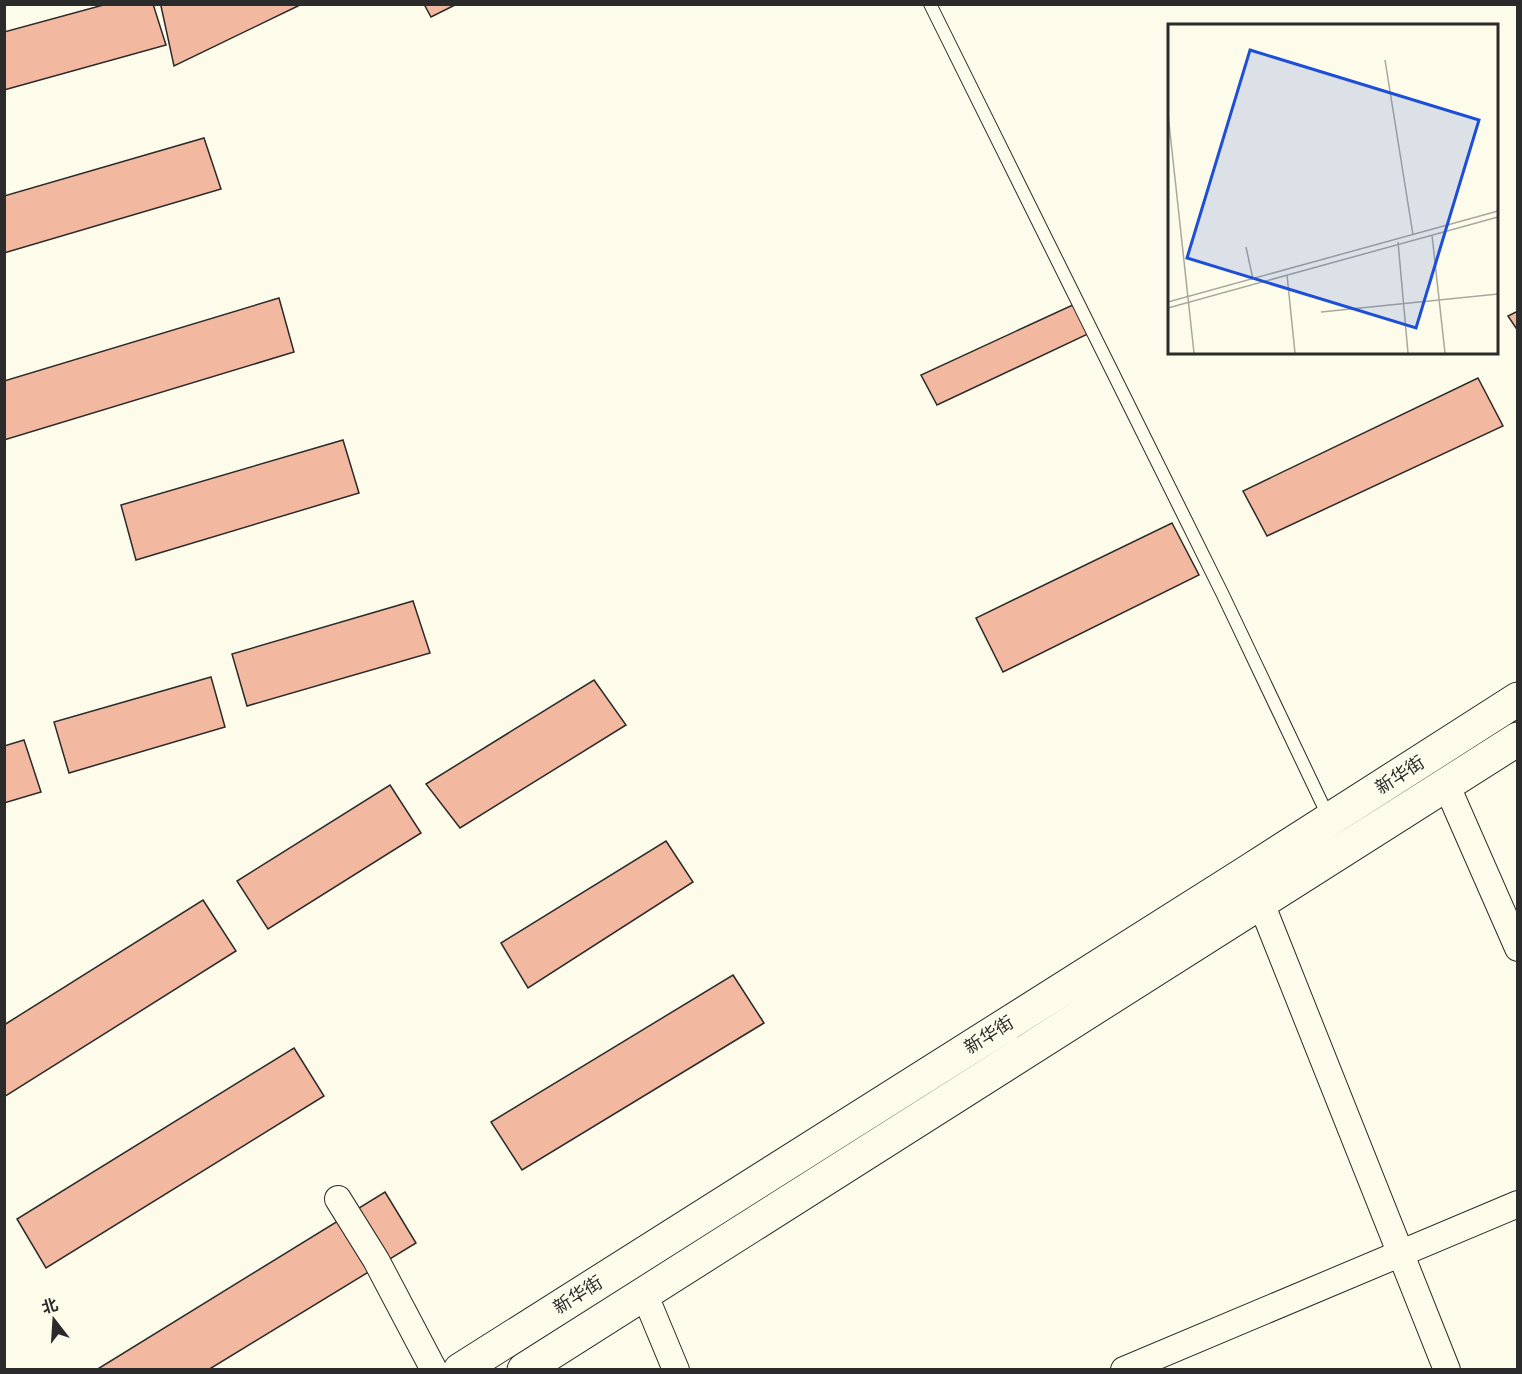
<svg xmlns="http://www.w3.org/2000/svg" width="1522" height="1374" font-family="Overpass,'Noto Sans SC',sans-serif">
<rect width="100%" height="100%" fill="#fdfbea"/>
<path fill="#f2b8a0" stroke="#2b2b2b" stroke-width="1.5" d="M 107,4 L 153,4 L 166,45 L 4,90 L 4,32 Z
M 164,4 L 302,4 L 174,66 L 161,6 Z
M 424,4 L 457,4 L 431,17 Z
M 204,138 L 221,189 L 4,253 L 4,196 Z
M 279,298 L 294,352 L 4,440 L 4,381 Z
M 1077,303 L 1090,333 L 937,405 L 921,375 Z
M 1518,311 L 1518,331 L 1508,316 Z
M 1478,378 L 1503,426 L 1267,536 L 1243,491 Z
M 343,440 L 359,493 L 136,560 L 121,505 Z
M 1172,523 L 1199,575 L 1003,672 L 976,618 Z
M 413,601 L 430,653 L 247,706 L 232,654 Z
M 211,677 L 225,727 L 69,773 L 54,722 Z
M 594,680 L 626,725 L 460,828 L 426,784 Z
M 24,740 L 41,792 L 4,803 L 4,746 Z
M 390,785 L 421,833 L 268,929 L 237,881 Z
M 666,841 L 693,882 L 528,988 L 501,943 Z
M 203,900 L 236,951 L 4,1097 L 4,1025 Z
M 733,975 L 764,1023 L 522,1170 L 491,1122 Z
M 294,1048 L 324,1096 L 46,1268 L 17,1219 Z
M 385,1192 L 416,1243 L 208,1370 L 96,1370 Z"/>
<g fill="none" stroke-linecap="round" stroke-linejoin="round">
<defs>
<path id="lane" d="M 930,4 L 1223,595 L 1329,818"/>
<path id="street" d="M 1446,784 L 1518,948
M 1252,886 L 1261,903 L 1447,1370
M 338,1199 L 376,1260 L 434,1370
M 644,1293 L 676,1370
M 1124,1370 L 1518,1204"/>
<path id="secondary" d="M 460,1370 L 1246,873 L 1518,699
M 524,1370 L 1518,739"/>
</defs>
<use href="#lane" stroke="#2b2b2b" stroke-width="14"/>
<use href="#street" stroke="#2b2b2b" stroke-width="28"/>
<use href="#secondary" stroke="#2b2b2b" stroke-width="35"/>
<use href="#lane" stroke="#fdfbea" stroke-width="12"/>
<use href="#street" stroke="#fdfbea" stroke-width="26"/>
<use href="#secondary" stroke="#fdfbea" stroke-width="33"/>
</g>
<g text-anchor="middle" stroke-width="4.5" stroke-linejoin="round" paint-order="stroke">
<g font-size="18" fill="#2b2b2b" stroke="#fdfbea">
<text transform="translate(1400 775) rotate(-33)" y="6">新华街</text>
<text transform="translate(989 1035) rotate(-32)" y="6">新华街</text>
<text transform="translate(578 1295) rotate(-32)" y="6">新华街</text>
</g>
</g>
<g transform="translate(1168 24)">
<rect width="330" height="330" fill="#fdfbea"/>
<path fill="none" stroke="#a9a89e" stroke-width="1.5" d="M 217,36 L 245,211M 0,90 L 26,329M 264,211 L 277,329M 230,218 L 240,329M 78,223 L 85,255M 119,251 L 127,329M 0,278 L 330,187M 0,284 L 330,193M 153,288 L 330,270"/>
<path fill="#1d4ed8" fill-opacity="0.15" stroke="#1d4ed8" stroke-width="3" d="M 82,26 L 311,96 L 248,304 L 19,234 Z"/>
<rect width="330" height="330" fill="none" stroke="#2b2b2b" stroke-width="3"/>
</g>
<rect width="1522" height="1374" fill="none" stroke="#2b2b2b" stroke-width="12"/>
<g transform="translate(54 1320) rotate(343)" stroke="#fdfbea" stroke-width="4.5" paint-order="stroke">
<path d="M0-4.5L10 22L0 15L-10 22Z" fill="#2b2b2b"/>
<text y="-9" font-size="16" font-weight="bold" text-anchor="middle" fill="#2b2b2b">北</text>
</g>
</svg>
